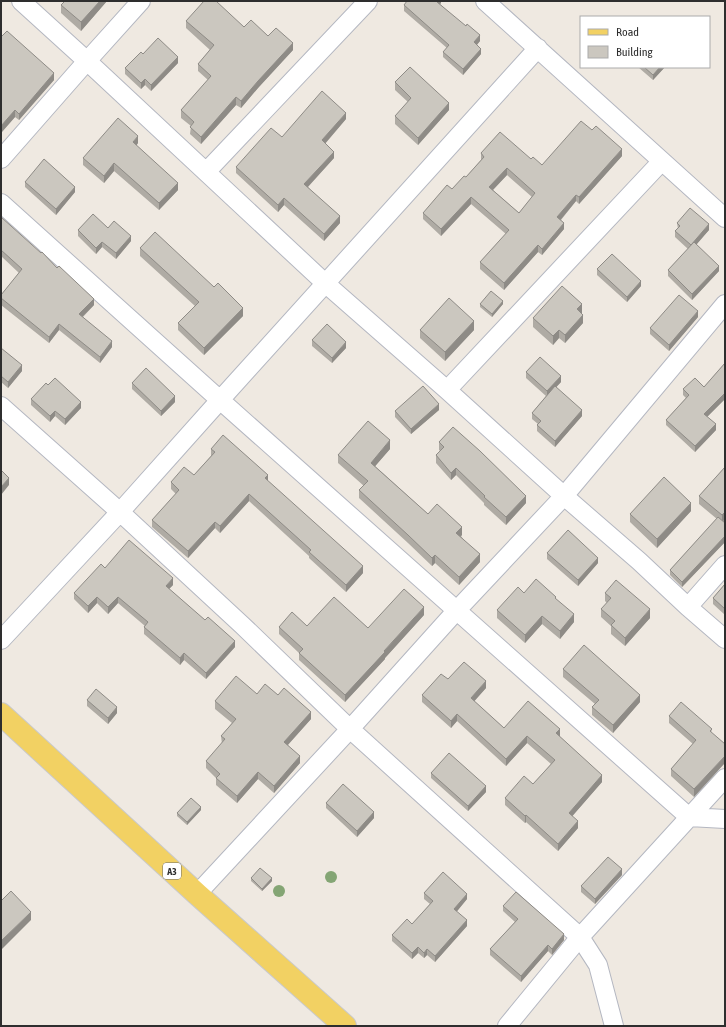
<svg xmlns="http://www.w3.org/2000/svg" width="726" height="1027" font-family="'Asap Condensed',sans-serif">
<rect width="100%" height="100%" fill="#efe9e1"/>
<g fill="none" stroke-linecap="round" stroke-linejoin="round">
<defs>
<path id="street" d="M 21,1 L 87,61 L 325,283 L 447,390 L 564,496 L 639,561 L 688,607 L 725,639
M 485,1 L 725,218
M 1,159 L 87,61 L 141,1
M 206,172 L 368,1
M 1,203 L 220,400 L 689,817 L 725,819
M 447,390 L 662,161
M 1,406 L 120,512 L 242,625 L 350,729 L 580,937 L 598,965 L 614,1026
M 688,607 L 725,565
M 1,640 L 120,512 L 220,400 L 538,48
M 197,894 L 350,729 L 457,610 L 564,496 L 725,304
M 507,1026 L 580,937 L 725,778"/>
<path id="primary" d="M 1,714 L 197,894 L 345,1026"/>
</defs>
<use href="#street" stroke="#b4b7c1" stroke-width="20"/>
<use href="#primary" stroke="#c9c9c9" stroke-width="24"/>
<use href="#street" stroke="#fff" stroke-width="18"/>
<use href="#primary" stroke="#f2d163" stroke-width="22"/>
</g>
<g fill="#84a574">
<circle cx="331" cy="877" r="6"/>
<circle cx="279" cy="891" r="6"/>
</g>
<path fill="#afaba4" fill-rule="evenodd" d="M 107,1 L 81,31 L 61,13 L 61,5 Z
M 441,1 L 441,3 L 440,4 L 480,41 L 477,45 L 481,54 L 463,75 L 443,57 L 443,52 L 447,48 L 404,11 L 404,5 Z
M 186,21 L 244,27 L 268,36 L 293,50 L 258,88 L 241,108 L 236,105 L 201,144 L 190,134 L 191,126 L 181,118 L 181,110 L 208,80 L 198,71 L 198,64 L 210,50 L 186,28 Z
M 1,37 L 54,80 L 19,120 L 15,117 L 1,133 Z
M 143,54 L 178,63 L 151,91 L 145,85 L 141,89 L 125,74 L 125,68 Z
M 638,67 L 665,67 L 653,80 Z
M 395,82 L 449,110 L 418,145 L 395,124 L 395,116 L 408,102 L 395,90 Z
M 346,119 L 325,144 L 334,158 L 308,187 L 340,223 L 324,241 L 284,205 L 278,212 L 236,173 L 236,167 L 282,137 Z
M 138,143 L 136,146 L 178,190 L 159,210 L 114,171 L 104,183 L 83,165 L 83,158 Z
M 481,153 L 531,159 L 542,165 L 622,156 L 579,204 L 576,201 L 561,220 L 564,229 L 542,255 L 538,252 L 504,290 L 480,269 L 480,262 L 506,234 L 471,204 L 441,236 L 423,219 L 423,213 L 466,177 L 481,160 ZM 507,175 L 532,197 L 519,213 L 493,190 Z
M 25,182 L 75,192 L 56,215 L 25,187 Z
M 1,217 L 94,305 L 83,317 L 112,347 L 100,363 L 59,330 L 49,343 L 1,305 L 1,295 L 19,273 L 1,256 Z
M 677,223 L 709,230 L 696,244 L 719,271 L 692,300 L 668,276 L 668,270 L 688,249 L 675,237 L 675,231 L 678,229 Z
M 108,228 L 131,241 L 116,259 L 102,247 L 96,254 L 78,236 L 78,230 Z
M 140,248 L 243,316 L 204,355 L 178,330 L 178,323 L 195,306 L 140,256 Z
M 597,269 L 641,286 L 627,302 L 597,275 Z
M 480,304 L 503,304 L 492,317 L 480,307 Z
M 581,313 L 583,323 L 565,343 L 559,338 L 553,345 L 533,327 L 533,318 L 582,313 Z
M 698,317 L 669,351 L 650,334 L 650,328 Z
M 420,330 L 474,330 L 445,361 L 420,338 Z
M 312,340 L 346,348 L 332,363 L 312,346 Z
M 1,348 L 22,371 L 8,388 L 1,382 Z
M 725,363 L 725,399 L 707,417 L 716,430 L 695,452 L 666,425 L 666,420 L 686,398 L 683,395 L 683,389 L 704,387 Z
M 526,372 L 561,382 L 556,387 L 582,416 L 555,447 L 537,431 L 537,425 L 538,424 L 532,419 L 532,413 L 546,396 L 526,378 Z
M 132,383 L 175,402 L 161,416 L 132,389 Z
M 31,399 L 81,408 L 65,425 L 55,416 L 50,422 L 31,405 Z
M 439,410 L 411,434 L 395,417 L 395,411 Z
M 439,442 L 526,503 L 506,525 L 484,505 L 484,503 L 456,475 L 451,480 L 436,463 L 436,455 L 440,451 L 439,450 Z
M 211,449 L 268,481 L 363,573 L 346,592 L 309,558 L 309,556 L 249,501 L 220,533 L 215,528 L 188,558 L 152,527 L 152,520 L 176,494 L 171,489 L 171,482 L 194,475 L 211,456 Z
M 390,449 L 375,466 L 428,514 L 462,535 L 461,536 L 480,562 L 459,585 L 435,563 L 432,566 L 408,543 L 359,498 L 359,490 L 364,486 L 338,463 L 338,455 Z
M 725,467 L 723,521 L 725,523 L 725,542 L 682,587 L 670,575 L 670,570 L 717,519 L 699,504 L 699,496 Z
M 691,511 L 657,548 L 630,522 L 630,514 Z
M 547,553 L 598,563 L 578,586 L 547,559 Z
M 105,568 L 173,585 L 169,589 L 235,647 L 206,679 L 184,660 L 180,665 L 144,634 L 144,627 L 145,626 L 118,603 L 108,614 L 97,603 L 88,613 L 74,599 L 74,593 Z
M 725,584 L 725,615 L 713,604 L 713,598 Z
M 524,593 L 556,599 L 574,622 L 560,639 L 542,624 L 525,643 L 497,618 L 497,610 Z
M 605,593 L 650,618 L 625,646 L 611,634 L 611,626 L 601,617 L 601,609 L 607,603 L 605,601 Z
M 424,615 L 385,658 L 385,659 L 345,702 L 299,660 L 299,653 L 279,634 L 279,627 L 307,626 L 368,628 Z
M 563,669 L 640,702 L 613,733 L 592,715 L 592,707 L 595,704 L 563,677 Z
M 448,679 L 486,688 L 474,701 L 504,728 L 560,736 L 559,736 L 602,782 L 572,816 L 578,828 L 558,851 L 526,822 L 525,823 L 505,805 L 505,798 L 533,784 L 551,764 L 527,743 L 506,766 L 457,721 L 451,728 L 422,702 L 422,695 Z
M 257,694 L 278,695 L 311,719 L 288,745 L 300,763 L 274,793 L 258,779 L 237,803 L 216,785 L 216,778 L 206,768 L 206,761 L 222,744 L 221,736 L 232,723 L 215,709 L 215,701 Z
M 87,700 L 117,713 L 108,724 L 87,706 Z
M 669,716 L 712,729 L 694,797 L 671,776 L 671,769 L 693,744 L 669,723 Z
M 431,773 L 486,792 L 468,811 L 431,778 Z
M 326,803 L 374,818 L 357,837 L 326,808 Z
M 201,810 L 187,825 L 177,816 L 177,813 Z
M 622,875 L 595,904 L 581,892 L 581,886 Z
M 251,878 L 272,881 L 262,891 L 251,881 Z
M 424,893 L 467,899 L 456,912 L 467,926 L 435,962 L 427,955 L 424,958 L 418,953 L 412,959 L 392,941 L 392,935 L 412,924 L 430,904 L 424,899 Z
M 503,906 L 564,940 L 552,955 L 548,951 L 521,982 L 490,955 L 490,949 L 515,922 L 503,911 Z"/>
<path fill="#8e8b86" d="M 100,1 L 107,1 L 81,31 L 81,22 Z
M 438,1 L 441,1 L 441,3 L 437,7 L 437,2 Z
M 480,35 L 480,41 L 474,48 L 474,42 Z
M 293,43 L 293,50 L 258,88 L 241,108 L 241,101 L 258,81 Z
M 481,49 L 481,54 L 463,75 L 463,69 Z
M 178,57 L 178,63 L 151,91 L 151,85 Z
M 660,67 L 665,67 L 653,80 L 653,75 Z
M 54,73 L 54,80 L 19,120 L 19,114 Z
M 145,79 L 145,85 L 141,89 L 141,83 Z
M 236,97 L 236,105 L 201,144 L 201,137 Z
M 449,103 L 449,110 L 418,145 L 418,138 Z
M 15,110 L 15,117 L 1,133 L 1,126 Z
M 346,113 L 346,119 L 322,147 L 322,140 Z
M 138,136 L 138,143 L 133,150 L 133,142 Z
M 622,149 L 622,156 L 579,204 L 579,197 Z
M 334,152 L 334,158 L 304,191 L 304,184 Z
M 114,163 L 114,171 L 104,183 L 104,176 Z
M 507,168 L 507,175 L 489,194 L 489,187 Z
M 178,183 L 178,190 L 159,210 L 159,203 Z
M 75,187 L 75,192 L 56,215 L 56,209 Z
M 576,195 L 576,201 L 557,224 L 557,217 Z
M 471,197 L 471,204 L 441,236 L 441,229 Z
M 284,198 L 284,205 L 278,212 L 278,205 Z
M 340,216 L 340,223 L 324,241 L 324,234 Z
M 564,223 L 564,229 L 542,255 L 542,249 Z
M 709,224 L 709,230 L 691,251 L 691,245 Z
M 131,236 L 131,241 L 116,259 L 116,253 Z
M 102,242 L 102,247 L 96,254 L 96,248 Z
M 538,245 L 538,252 L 504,290 L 504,283 Z
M 719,266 L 719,271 L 692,300 L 692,294 Z
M 641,281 L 641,286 L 627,302 L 627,297 Z
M 94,299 L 94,305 L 79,320 L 79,314 Z
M 503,301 L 503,304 L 492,317 L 492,314 Z
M 582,304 L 582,313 L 577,318 L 577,309 Z
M 243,308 L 243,316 L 204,355 L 204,348 Z
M 698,311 L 698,317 L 669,351 L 669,345 Z
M 583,315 L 583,323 L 565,343 L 565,335 Z
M 474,321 L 474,330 L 445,361 L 445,352 Z
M 59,324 L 59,330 L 49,343 L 49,337 Z
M 559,330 L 559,338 L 553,345 L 553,336 Z
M 112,341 L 112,347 L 100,363 L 100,357 Z
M 346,342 L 346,348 L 332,363 L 332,358 Z
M 22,365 L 22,371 L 8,388 L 8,382 Z
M 561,376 L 561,382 L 547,397 L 547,391 Z
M 725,393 L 725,399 L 704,420 L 704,414 Z
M 175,396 L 175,402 L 161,416 L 161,411 Z
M 81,402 L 81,408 L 65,425 L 65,419 Z
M 439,404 L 439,410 L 411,434 L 411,429 Z
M 582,410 L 582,416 L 555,447 L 555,441 Z
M 55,411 L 55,416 L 50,422 L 50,416 Z
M 716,424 L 716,430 L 695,452 L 695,446 Z
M 390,440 L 390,449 L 371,471 L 371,463 Z
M 456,468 L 456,475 L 451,480 L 451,473 Z
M 268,475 L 268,482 L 265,478 Z
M 9,478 L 9,485 L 1,495 L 1,487 Z
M 249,494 L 249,501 L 220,533 L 220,526 Z
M 526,496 L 526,503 L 506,525 L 506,517 Z
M 691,503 L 691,511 L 657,548 L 657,539 Z
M 725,512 L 725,519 L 722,523 L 722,515 Z
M 215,522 L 215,528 L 188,558 L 188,551 Z
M 462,527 L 462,535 L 456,541 L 456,533 Z
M 725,536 L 725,542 L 682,587 L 682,582 Z
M 480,554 L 480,562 L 459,585 L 459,577 Z
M 435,555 L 435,563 L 432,566 L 432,558 Z
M 598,558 L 598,563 L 578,586 L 578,580 Z
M 363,566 L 363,573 L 346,592 L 346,585 Z
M 173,578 L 173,585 L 166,592 L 166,586 Z
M 97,597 L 97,603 L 88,613 L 88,606 Z
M 118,597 L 118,603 L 108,614 L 108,607 Z
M 424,607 L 424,615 L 385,658 L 385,659 L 345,702 L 345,695 Z
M 650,609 L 650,618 L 625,646 L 625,638 Z
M 574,614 L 574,622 L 560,639 L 560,631 Z
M 542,616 L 542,624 L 525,643 L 525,635 Z
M 235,641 L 235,647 L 206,679 L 206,673 Z
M 184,653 L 184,660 L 180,665 L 180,658 Z
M 486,681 L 486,688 L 471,705 L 471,698 Z
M 640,695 L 640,702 L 613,733 L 613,725 Z
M 117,707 L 117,713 L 108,724 L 108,718 Z
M 311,712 L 311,719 L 284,749 L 284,742 Z
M 457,714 L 457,721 L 451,728 L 451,721 Z
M 560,729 L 560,736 L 556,740 L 556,733 Z
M 527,736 L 527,743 L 506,766 L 506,759 Z
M 300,756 L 300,763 L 274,793 L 274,786 Z
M 725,756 L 725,763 L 694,797 L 694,789 Z
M 258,772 L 258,779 L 237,803 L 237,796 Z
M 602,775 L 602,782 L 569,820 L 569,813 Z
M 486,786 L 486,792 L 468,811 L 468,806 Z
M 201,807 L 201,810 L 187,825 L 187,822 Z
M 374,812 L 374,818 L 357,837 L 357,831 Z
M 526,815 L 526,822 L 525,823 L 525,816 Z
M 578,821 L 578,828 L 558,851 L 558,844 Z
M 622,869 L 622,875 L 595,904 L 595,899 Z
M 272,878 L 272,881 L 262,891 L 262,889 Z
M 467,894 L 467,899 L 454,915 L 454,909 Z
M 31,912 L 31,920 L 1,950 L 1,941 Z
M 467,920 L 467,926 L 435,962 L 435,956 Z
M 564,934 L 564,940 L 552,955 L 552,949 Z
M 548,945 L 548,951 L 521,982 L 521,976 Z
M 418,947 L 418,953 L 412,959 L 412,953 Z
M 427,949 L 427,955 L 424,958 L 424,953 Z"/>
<path fill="#cbc7bf" stroke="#8e8b86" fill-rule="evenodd" d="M 65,1 L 100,1 L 81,22 L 61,5 Z
M 204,1 L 216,1 L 244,27 L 251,20 L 268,36 L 276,28 L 293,43 L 258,81 L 241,101 L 236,97 L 201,137 L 190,127 L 194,122 L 181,110 L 211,76 L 198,64 L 214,45 L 186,21 Z
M 407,1 L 438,1 L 437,2 L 466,26 L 467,24 L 480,35 L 474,42 L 481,49 L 463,69 L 443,52 L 449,45 L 404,5 Z
M 7,31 L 54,73 L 19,114 L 15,110 L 1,126 L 1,37 Z
M 158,38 L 178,57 L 151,85 L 145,79 L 141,83 L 125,68 L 141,52 L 143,54 Z
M 410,67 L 449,103 L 418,138 L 395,116 L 411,98 L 395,82 Z
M 644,67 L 660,67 L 653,75 Z
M 322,91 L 346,113 L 322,140 L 334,152 L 304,184 L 340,216 L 324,234 L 284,198 L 278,205 L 236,167 L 271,128 L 282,137 Z
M 118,118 L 138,136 L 133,142 L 178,183 L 159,203 L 114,163 L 104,176 L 83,158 Z
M 581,121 L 592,130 L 596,126 L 622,149 L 579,197 L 576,195 L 557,217 L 564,223 L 542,249 L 538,245 L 504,283 L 480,262 L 509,230 L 471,197 L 441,229 L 423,213 L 447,185 L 452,189 L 464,176 L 466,177 L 484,157 L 481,153 L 500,132 L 531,159 L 533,157 L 542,165 ZM 507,168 L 535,193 L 519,213 L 489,187 Z
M 44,159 L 75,187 L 56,209 L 25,182 Z
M 690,208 L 709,224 L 691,245 L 675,231 L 680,226 L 677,223 Z
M 93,214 L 108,228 L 114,221 L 131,236 L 116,253 L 102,242 L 96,248 L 78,230 Z
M 1,217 L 41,253 L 42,252 L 57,268 L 59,266 L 94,299 L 79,314 L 112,341 L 100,357 L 59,324 L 49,337 L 1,298 L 1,295 L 22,269 L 1,250 Z
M 155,232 L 214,287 L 218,283 L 243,308 L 204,348 L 178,323 L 199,302 L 140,248 Z
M 694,242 L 719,266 L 692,294 L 668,270 Z
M 612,254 L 641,281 L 627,297 L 597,269 Z
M 562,286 L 582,304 L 577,309 L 583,315 L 565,335 L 559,330 L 553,336 L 533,318 Z
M 491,291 L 503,301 L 492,314 L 480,304 Z
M 679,295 L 698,311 L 669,345 L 650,328 Z
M 449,298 L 474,321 L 445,352 L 420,330 Z
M 327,324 L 346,342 L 332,358 L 312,340 Z
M 1,348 L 22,365 L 8,382 L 1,376 Z
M 540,357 L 561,376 L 547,391 L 526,372 Z
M 725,363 L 725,393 L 704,414 L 716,424 L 695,446 L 666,420 L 689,395 L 683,389 L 695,378 L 704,387 Z
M 146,368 L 175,396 L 161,411 L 132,383 Z
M 55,378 L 81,402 L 65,419 L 55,411 L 50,416 L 31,399 L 46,383 L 48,385 Z
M 423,386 L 439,404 L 411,429 L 395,411 Z
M 555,386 L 582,410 L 555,441 L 537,425 L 541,421 L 532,413 Z
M 368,421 L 390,440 L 371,463 L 428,514 L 437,504 L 462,527 L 456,533 L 480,554 L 459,577 L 435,555 L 432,558 L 408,535 L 359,490 L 368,481 L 338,455 Z
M 453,427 L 480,451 L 526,496 L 506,517 L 484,497 L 485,496 L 456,468 L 451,473 L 436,455 L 444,447 L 439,442 Z
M 223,435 L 268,475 L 265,478 L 363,566 L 346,585 L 309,552 L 311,550 L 249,494 L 220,526 L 215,522 L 188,551 L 152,520 L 179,490 L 171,482 L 184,467 L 194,475 L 215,452 L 211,449 Z
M 725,467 L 725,512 L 722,515 L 699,496 Z
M 1,470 L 9,478 L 1,487 Z
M 664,477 L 691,503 L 657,539 L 630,514 Z
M 718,517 L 725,523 L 725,536 L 682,582 L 670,570 Z
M 568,530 L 598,558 L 578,580 L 547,553 Z
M 129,540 L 173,578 L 166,586 L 205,620 L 208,617 L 235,641 L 206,673 L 184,653 L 180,658 L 144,627 L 148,622 L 118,597 L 108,607 L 97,597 L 88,606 L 74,593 L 101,564 L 105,568 Z
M 536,579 L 556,597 L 555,598 L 574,614 L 560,631 L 542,616 L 525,635 L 497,610 L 518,587 L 524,593 Z
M 616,580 L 650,609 L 625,638 L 611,625 L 615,621 L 601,609 L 611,598 L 605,593 Z
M 725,584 L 725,609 L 713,598 Z
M 404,589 L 424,607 L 384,651 L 385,652 L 345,695 L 299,653 L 303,649 L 279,627 L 292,612 L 307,626 L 334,597 L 368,628 Z
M 584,645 L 640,695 L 613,725 L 592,707 L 599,700 L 563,669 Z
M 464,662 L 486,681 L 471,698 L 504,728 L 528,701 L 560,729 L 556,733 L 602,775 L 569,813 L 578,821 L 558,844 L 526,815 L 525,816 L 505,798 L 524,776 L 533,784 L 555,760 L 527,736 L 506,759 L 457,714 L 451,721 L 422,695 L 441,674 L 448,679 Z
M 236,676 L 257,694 L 265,684 L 278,695 L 284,688 L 311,712 L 284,742 L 300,756 L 274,786 L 258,772 L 237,796 L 216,778 L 220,774 L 206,761 L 225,739 L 221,736 L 236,719 L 215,701 Z
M 96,689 L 117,707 L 108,718 L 87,700 Z
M 681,702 L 712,729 L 710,731 L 725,744 L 725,756 L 694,789 L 671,769 L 696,740 L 669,716 Z
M 449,753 L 486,786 L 468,806 L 431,773 Z
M 343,784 L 374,812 L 357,831 L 326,803 Z
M 191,798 L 201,807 L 187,822 L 177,813 Z
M 608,857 L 622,869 L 595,899 L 581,886 Z
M 260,868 L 272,878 L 262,889 L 251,878 Z
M 443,872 L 467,894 L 454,909 L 467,920 L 435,956 L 427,949 L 424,953 L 418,947 L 412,953 L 392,935 L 407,919 L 412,924 L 433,901 L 424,893 Z
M 11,891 L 31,912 L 1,941 L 1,901 Z
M 516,892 L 564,934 L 552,949 L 548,945 L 521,976 L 490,949 L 518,919 L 503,906 Z"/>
<g text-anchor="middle" stroke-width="3" stroke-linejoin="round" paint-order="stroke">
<rect fill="#fff" stroke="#6d6d6d" stroke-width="1" x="163" y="863" width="18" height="16" rx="3"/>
<g font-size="10" font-weight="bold" fill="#2e2e2e">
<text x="172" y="875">A3</text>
</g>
</g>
<rect width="726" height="1027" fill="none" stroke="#2e2e2e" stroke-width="4"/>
<rect x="580" y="16" width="130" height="52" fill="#ffffff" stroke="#ababab"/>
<rect x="588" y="29" width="20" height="6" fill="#f2d163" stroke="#ababab"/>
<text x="616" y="36" font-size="12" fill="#2e2e2e">Road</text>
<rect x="588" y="46" width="20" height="12" fill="#cbc7bf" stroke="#ababab"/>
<text x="616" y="56" font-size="12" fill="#2e2e2e">Building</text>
</svg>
